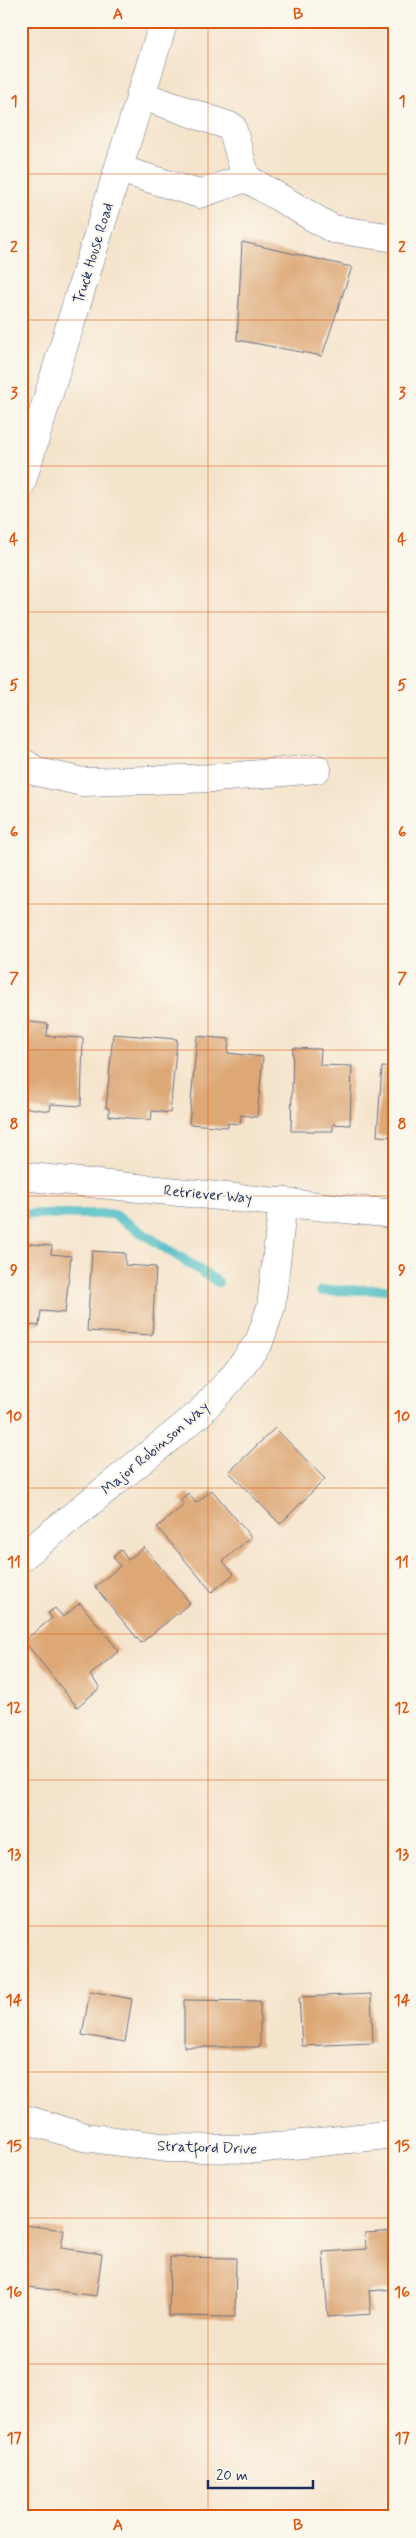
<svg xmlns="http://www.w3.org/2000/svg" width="416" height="2538" font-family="Mynerve,sans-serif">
<rect width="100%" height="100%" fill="#fbf7ec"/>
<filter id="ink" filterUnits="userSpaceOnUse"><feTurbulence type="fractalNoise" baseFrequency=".02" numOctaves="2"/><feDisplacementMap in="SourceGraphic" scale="10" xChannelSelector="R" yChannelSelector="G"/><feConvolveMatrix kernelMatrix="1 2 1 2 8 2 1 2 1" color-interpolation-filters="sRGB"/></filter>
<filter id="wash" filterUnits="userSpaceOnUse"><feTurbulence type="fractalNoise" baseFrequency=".0096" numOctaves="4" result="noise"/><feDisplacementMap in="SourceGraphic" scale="20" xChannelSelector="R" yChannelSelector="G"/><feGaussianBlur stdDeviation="1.12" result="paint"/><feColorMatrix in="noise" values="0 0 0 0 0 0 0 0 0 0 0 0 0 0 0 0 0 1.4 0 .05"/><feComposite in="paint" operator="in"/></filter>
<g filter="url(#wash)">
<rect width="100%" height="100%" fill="#f5e4cc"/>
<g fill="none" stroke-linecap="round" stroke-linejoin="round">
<path stroke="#4fbdc4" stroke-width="10" d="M 21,1214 L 113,1214 L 218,1282
M 321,1291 L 395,1289"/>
</g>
<g id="blocks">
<path fill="#dda776" d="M 242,242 L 352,267 L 322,356 L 237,340 Z
M 22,1021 L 48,1024 L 47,1036 L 83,1038 L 81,1106 L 51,1104 L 50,1111 L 21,1107 Z
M 113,1034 L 177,1039 L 170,1113 L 152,1111 L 151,1120 L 109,1116 L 109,1108 L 106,1108 Z
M 197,1036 L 229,1039 L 228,1053 L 263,1057 L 257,1117 L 241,1115 L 240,1124 L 228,1123 L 228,1127 L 189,1124 Z
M 293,1048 L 321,1049 L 320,1065 L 352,1066 L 350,1125 L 333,1124 L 333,1131 L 291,1131 Z
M 382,1067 L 395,1068 L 395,1137 L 377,1136 Z
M 21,1243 L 52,1246 L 51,1254 L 71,1256 L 65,1313 L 41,1311 L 39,1326 L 21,1324 Z
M 92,1251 L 125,1253 L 125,1265 L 156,1267 L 152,1335 L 87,1331 Z
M 275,1428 L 325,1479 L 280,1524 L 229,1472 Z
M 212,1490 L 251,1537 L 223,1561 L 234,1574 L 212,1592 L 157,1527 L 184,1505 L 180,1500 L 188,1493 L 196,1503 Z
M 144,1547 L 190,1603 L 141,1643 L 95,1587 L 120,1566 L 113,1557 L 121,1550 L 128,1560 Z
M 80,1603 L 119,1651 L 90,1675 L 100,1688 L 77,1707 L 24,1641 L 52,1618 L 48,1613 L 55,1608 L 63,1617 Z
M 90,1991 L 132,1999 L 125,2042 L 82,2035 Z
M 371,1994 L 373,2043 L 302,2046 L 299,1997 Z
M 184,2000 L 260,2001 L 260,2047 L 184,2047 Z
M 25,2225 L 64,2230 L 61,2248 L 102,2254 L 96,2296 L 21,2286 L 21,2252 Z
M 395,2231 L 395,2289 L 369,2291 L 371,2314 L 328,2317 L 323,2252 L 366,2249 L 365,2233 Z
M 170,2257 L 236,2258 L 235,2317 L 169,2316 Z"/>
</g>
</g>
<g filter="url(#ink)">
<use href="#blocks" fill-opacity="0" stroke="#676e84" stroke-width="1"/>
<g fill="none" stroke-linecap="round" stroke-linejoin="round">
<defs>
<path id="minor" d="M 119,169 L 199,194 L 246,178 L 232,127 L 140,95
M 246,178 L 333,229 L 395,238
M 21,484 L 164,21
M 21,761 L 38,772 L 83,782 L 216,778 L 317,769
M 21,1176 L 395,1214
M 21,1558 L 199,1414 L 231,1379 L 259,1342 L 271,1307 L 283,1201
M 21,2118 L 84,2137 L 168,2148 L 256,2149 L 395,2134"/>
</defs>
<use href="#minor" stroke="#676e84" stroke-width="29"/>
<use href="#minor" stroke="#fff" stroke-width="28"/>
</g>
</g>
<path fill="none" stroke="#de5710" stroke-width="1" stroke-opacity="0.55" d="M 208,21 L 208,2517M 21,174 L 395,174M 21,320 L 395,320M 21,466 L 395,466M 21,612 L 395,612M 21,758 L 395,758M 21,904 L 395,904M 21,1050 L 395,1050M 21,1196 L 395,1196M 21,1342 L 395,1342M 21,1488 L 395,1488M 21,1634 L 395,1634M 21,1780 L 395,1780M 21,1926 L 395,1926M 21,2072 L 395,2072M 21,2218 L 395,2218M 21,2364 L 395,2364"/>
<g text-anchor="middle" stroke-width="4" stroke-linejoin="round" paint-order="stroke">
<g font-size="15" fill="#1b2f5e" stroke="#fbf7ec">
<text transform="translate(93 253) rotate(-73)" y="5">Truck House Road</text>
<text transform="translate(208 1194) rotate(5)" y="5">Retriever Way</text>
<text transform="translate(155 1448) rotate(-40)" y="5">Major Robinson Way</text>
<text transform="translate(207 2147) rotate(2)" y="5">Stratford Drive</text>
</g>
</g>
<rect width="416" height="2538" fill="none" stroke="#fbf7ec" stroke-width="55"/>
<path d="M208 2480v8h105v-8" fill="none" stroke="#1b2f5e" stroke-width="2.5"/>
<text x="216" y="2480" font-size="15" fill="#1b2f5e" stroke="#fbf7ec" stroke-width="4" paint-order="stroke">20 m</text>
<rect x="28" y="28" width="360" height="2482" fill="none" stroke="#de5710" stroke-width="2"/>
<g font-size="16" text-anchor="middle" font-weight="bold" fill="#de5710">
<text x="118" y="19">A</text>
<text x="298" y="19">B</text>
<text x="14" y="106">1</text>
<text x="402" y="106">1</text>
<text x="14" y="252">2</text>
<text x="402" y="252">2</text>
<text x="14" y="398">3</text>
<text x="402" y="398">3</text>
<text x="14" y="544">4</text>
<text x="402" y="544">4</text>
<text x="14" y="690">5</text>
<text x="402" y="690">5</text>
<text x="14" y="837">6</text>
<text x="402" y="837">6</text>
<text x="14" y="983">7</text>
<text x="402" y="983">7</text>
<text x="14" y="1129">8</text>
<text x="402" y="1129">8</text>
<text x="14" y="1275">9</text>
<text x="402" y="1275">9</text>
<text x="14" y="1421">10</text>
<text x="402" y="1421">10</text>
<text x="14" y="1567">11</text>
<text x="402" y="1567">11</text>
<text x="14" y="1713">12</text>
<text x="402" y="1713">12</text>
<text x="14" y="1859">13</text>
<text x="402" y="1859">13</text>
<text x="14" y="2005">14</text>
<text x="402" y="2005">14</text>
<text x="14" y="2151">15</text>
<text x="402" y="2151">15</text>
<text x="14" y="2297">16</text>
<text x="402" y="2297">16</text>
<text x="14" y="2443">17</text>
<text x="402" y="2443">17</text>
<text x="118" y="2530">A</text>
<text x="298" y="2530">B</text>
</g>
</svg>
